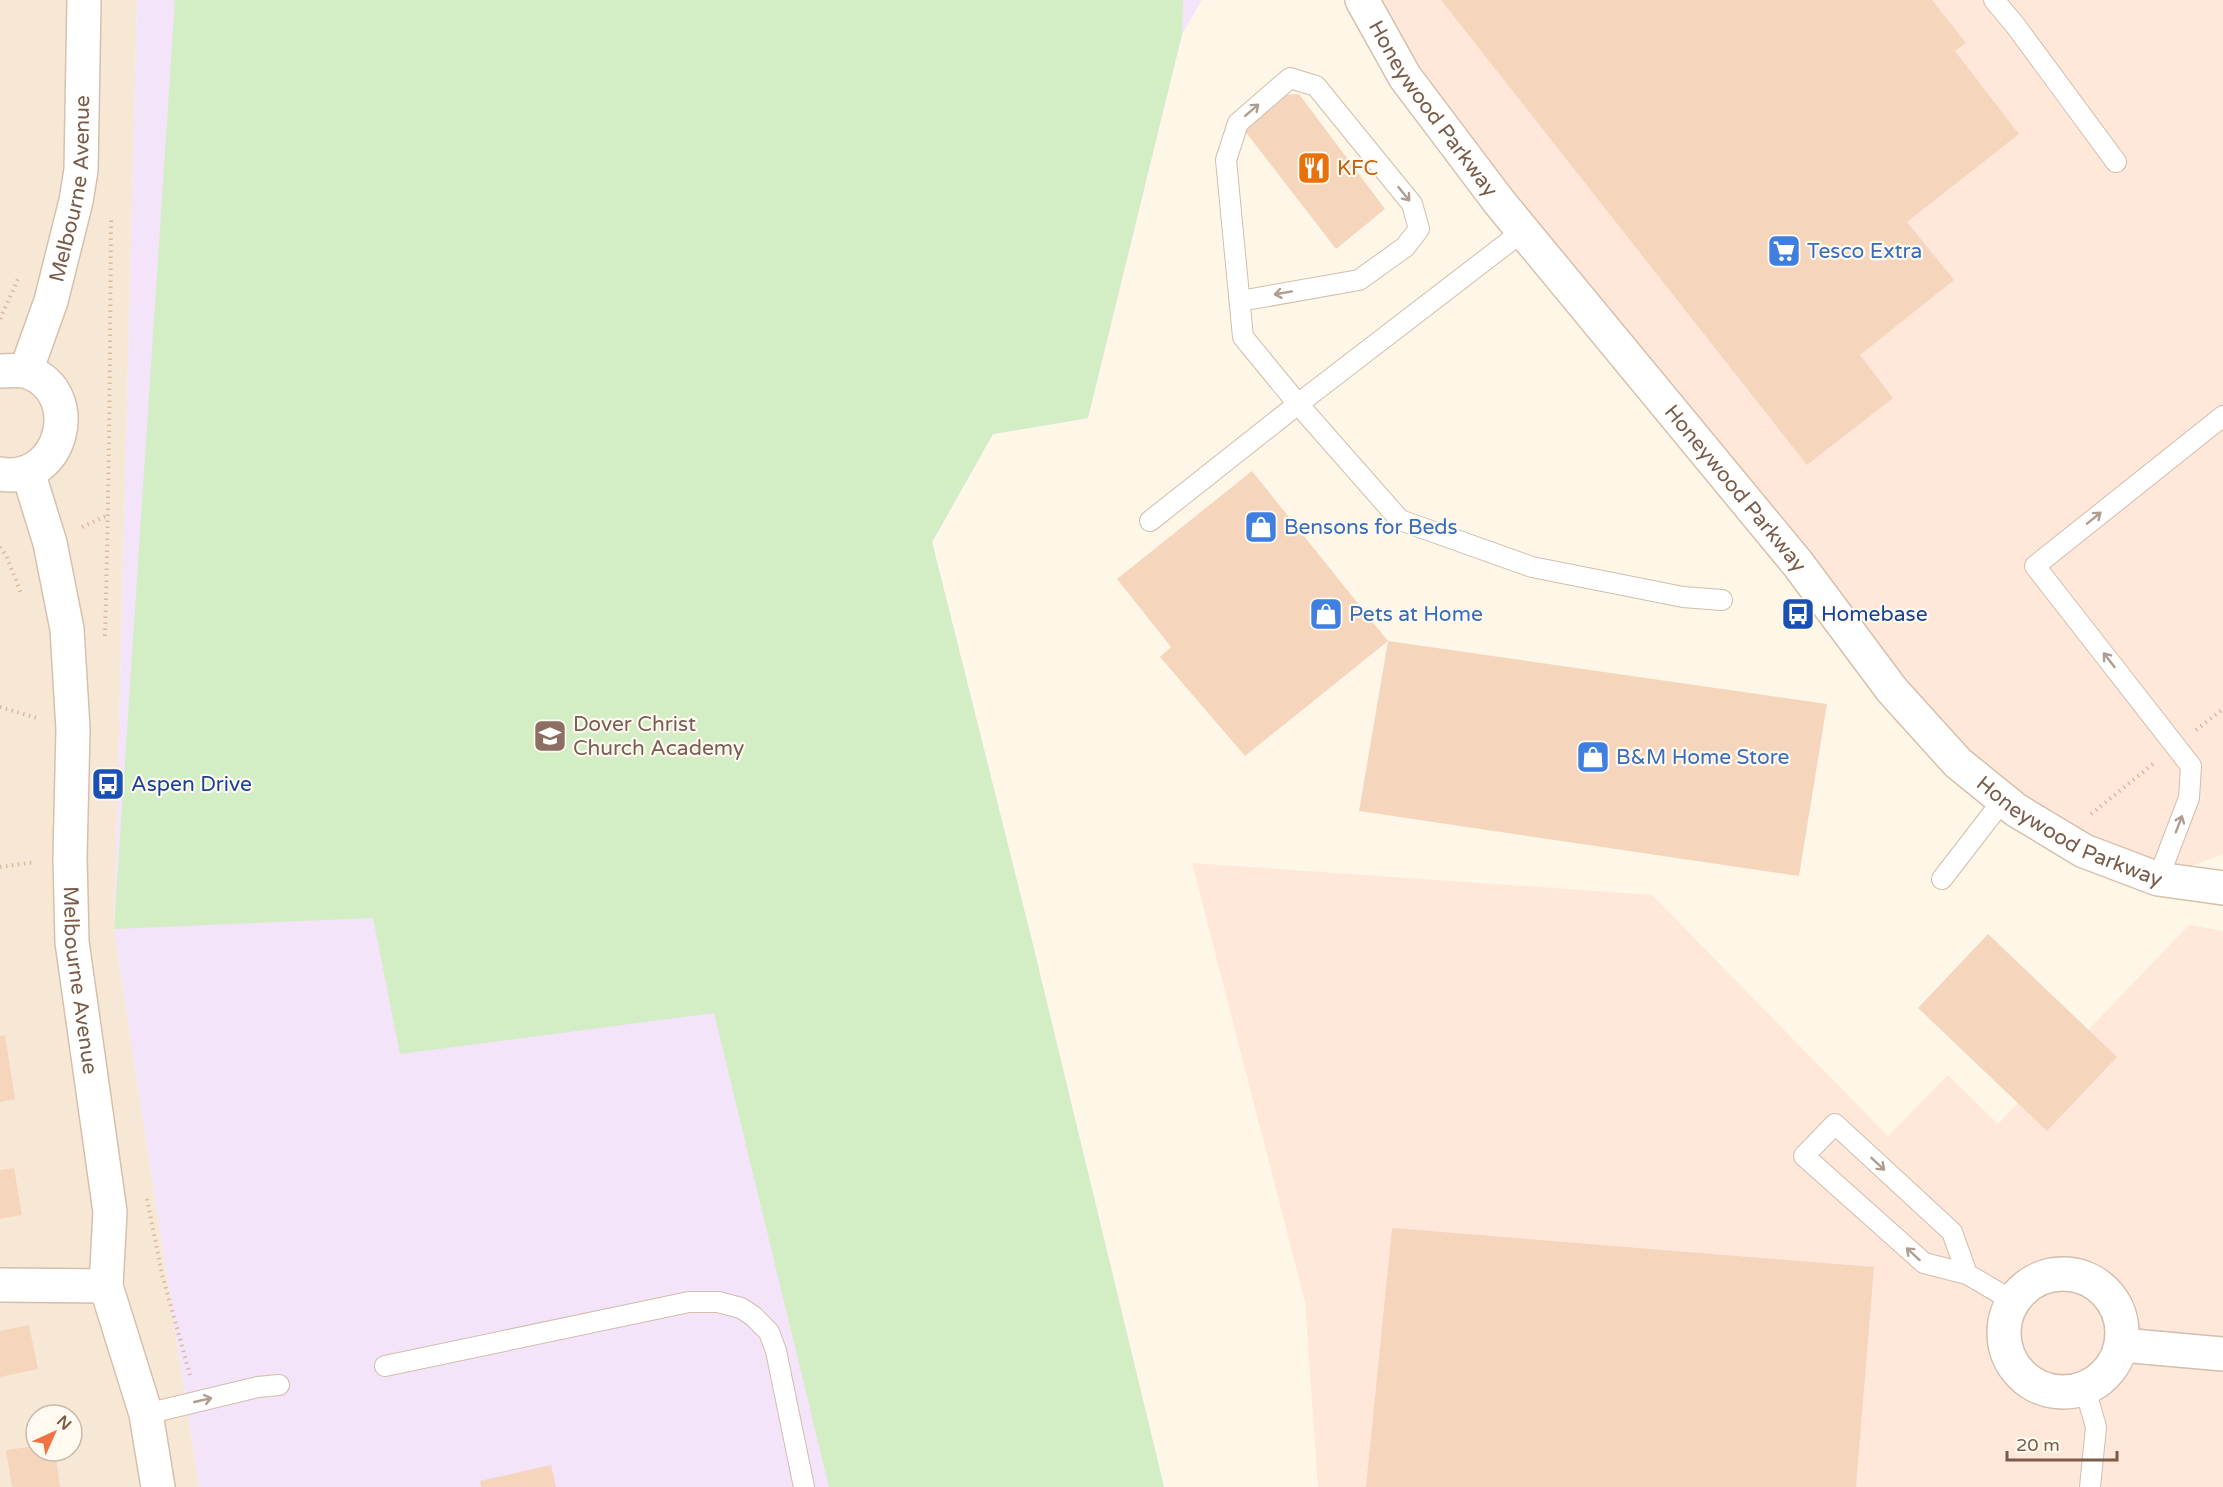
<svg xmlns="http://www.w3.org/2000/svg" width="2223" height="1487" font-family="'Varela Round',sans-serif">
<rect width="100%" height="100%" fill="#fef6e7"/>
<path fill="#f6e8d5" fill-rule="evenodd" d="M 0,0 L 137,0 L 114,929 L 199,1487 L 0,1487 ZM 36,1415 L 72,1415 L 72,1451 L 36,1451 Z"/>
<path fill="#ffe7da" d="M 1362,0 L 2223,0 L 2223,854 L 2158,879 L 1958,763 Z
M 1192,863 L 1652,895 L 1888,1136 L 1948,1075 L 1998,1124 L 2189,925 L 2223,931 L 2223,1487 L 1318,1487 L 1305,1302 Z"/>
<path fill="#f3e4fa" d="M 137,0 L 1202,0 L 1182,34 L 1088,418 L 993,434 L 932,542 L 1033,945 L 1164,1487 L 199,1487 L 114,929 Z"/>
<path fill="#d3edc4" d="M 175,0 L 1183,0 L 1182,34 L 1088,418 L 993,434 L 932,542 L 1033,945 L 1164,1487 L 829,1487 L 714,1013 L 400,1054 L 373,918 L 114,929 Z"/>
<path fill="#f5d6bd" d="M 1441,0 L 1932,0 L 1966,43 L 1955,51 L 2019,134 L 1907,222 L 1954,280 L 1860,355 L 1893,398 L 1807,465 Z
M 1299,94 L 1385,209 L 1336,249 L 1241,126 L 1279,95 Z
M 1252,471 L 1388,641 L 1827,704 L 1799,876 L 1359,811 L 1388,641 L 1245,756 L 1160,657 L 1171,647 L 1117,579 Z
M 1988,934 L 2117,1057 L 2047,1131 L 1918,1008 Z
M 5,1035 L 15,1099 L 0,1102 L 0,1036 Z
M 14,1168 L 22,1215 L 0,1219 L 0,1170 Z
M 1392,1228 L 1874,1267 L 1856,1487 L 1366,1487 Z
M 29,1325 L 38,1369 L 0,1377 L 0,1331 Z
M 36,1446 L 36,1451 L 55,1451 L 60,1487 L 12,1487 L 6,1450 Z
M 551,1465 L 556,1487 L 481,1487 L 480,1481 Z"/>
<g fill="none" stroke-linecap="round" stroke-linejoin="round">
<defs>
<path id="lane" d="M 1994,0 L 2015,25 L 2116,162
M 1523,231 L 1298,404 L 1400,520 L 1532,567 L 1683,597 L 1722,600
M 1150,521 L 1298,404 L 1243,337 L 1226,160 L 1238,123 L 1290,78 L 1316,86 L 1412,204 L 1419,229 L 1405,247 L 1359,280 L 1240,301
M 1942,879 L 2003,800
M 2158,879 L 2189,798 L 2191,766 L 2035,566 L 2223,416
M 1967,1274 L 1952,1232 L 1835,1124 L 1804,1156 L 1924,1263 L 1967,1274 L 2013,1301
M 385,1366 L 689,1302 L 718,1302 L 741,1308 L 753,1316 L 769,1332 L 776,1351 L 804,1487
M 2085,1389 L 2096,1427 L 2090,1487
M 146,1414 L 258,1387 L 279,1385"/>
<path id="street" d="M2004 1333a59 59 0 1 1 118 0a59 59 0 1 1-118 0Z
M 0,1285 L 106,1286
M 2122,1345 L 2223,1354"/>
<g id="secondary">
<path id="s1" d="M 1362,0 L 1405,77 L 1500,203 L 1798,564 L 1892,690 L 1958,763 L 2016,810 L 2084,851 L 2158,879 L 2223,888"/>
<path d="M 0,371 C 8,371 20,369 28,372 C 86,393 62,485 0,474"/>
<path id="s2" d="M 26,371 L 51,301 L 76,201 L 81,170 L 84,0"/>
<path id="s3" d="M 28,472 L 50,543 L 67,629 L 73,729 L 70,857 L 72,942 L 110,1212 L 106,1286 L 146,1414 L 158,1487"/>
</g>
</defs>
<use href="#lane" stroke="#d1beab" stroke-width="22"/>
<use href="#street" stroke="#d1beab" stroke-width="36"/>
<use href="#secondary" stroke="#d7c0ab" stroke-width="36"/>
<path stroke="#dbb99f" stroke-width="4" stroke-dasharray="1.5 4.5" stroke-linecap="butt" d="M 0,319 L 18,279
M 82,527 L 108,515
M 0,547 L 6,555 L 22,596
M 105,636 C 109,497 110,357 111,218
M 0,707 L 37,718
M 2196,730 L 2223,709
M 2091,814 L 2153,764
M 0,867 L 35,862
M 147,1199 L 162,1274 L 190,1375"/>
<use href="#lane" stroke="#fff" stroke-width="20"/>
<use href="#street" stroke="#fff" stroke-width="33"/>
<use href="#secondary" stroke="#fff" stroke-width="33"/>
</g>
<defs><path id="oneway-shaft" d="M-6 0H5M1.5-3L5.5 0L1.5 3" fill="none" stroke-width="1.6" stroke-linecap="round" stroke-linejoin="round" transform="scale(1.5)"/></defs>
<g stroke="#af9d92">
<use href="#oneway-shaft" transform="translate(1252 110) rotate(-41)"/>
<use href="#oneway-shaft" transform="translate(1404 194) rotate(51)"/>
<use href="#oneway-shaft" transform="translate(1283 293) rotate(170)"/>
<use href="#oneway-shaft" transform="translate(2094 518) rotate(-39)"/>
<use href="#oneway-shaft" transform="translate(2109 660) rotate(-128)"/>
<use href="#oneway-shaft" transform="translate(2179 824) rotate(-69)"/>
<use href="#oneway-shaft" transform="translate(1878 1164) rotate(43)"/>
<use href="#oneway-shaft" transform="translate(1913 1254) rotate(-138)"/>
<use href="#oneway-shaft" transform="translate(203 1400) rotate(-13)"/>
</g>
<defs>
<symbol id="restaurant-square" viewBox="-11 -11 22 22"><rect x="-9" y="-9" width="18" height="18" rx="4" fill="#e8710a" stroke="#fff9ef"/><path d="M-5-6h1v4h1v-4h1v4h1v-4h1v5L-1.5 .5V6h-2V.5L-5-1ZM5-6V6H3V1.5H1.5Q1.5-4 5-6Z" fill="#fff"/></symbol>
<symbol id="supermarket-square" viewBox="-11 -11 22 22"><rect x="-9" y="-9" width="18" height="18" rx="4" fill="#3f7fe0" stroke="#fff9ef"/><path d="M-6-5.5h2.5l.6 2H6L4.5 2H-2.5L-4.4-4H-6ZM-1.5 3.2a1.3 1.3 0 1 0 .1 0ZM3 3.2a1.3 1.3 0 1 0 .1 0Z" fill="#fff"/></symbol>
<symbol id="shop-square" viewBox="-11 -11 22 22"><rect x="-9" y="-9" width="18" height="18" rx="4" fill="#3f7fe0" stroke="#fff9ef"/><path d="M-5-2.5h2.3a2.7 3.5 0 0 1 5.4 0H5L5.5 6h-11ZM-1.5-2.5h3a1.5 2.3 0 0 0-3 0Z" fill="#fff"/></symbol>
<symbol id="bus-square" viewBox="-11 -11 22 22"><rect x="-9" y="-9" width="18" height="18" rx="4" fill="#1a4fb4" stroke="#fff9ef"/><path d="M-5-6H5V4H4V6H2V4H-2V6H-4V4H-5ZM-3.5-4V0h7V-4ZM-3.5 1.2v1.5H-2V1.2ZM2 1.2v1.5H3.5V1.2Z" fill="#fff"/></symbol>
<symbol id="school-square" viewBox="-11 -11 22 22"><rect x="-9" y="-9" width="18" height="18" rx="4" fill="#8d6e63" stroke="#fff9ef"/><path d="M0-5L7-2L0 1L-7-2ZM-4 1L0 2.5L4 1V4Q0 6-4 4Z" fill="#fff"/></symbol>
</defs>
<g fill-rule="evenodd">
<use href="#restaurant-square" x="1295" y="149" width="38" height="38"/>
<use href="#supermarket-square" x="1765" y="232" width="38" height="38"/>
<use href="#shop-square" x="1242" y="508" width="38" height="38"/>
<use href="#shop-square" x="1307" y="595" width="38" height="38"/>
<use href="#bus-square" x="1779" y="595" width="38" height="38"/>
<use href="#school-square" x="531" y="717" width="38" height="38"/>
<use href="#shop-square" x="1574" y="738" width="38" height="38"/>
<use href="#bus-square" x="89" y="765" width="38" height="38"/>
</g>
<g text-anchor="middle" stroke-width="4.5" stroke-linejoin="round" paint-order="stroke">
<g font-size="21" fill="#7a5c49" stroke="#fff9ef">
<text dy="7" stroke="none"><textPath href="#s1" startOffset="130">Honeywood Parkway</textPath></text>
<text dy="7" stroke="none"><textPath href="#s2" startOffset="189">Melbourne Avenue</textPath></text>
<text dy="7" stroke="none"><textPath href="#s1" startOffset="616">Honeywood Parkway</textPath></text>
<text dy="7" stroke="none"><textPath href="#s1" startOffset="1102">Honeywood Parkway</textPath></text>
<text dy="7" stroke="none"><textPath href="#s3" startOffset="514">Melbourne Avenue</textPath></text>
</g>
<g font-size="21" fill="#c56008" stroke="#fff9ef" text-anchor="start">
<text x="1337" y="175">KFC</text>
</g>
<g font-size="21" fill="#366cbe" stroke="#fff9ef" text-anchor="start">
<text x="1807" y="258">Tesco Extra</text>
<text x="1284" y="534">Bensons for Beds</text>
<text x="1349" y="621">Pets at Home</text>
<text x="1616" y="764">B&amp;M Home Store</text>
</g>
<g font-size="21" fill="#164399" stroke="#fff9ef" text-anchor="start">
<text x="1821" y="621">Homebase</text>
<text x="131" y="791">Aspen Drive</text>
</g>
<g font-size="21" fill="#785e54" stroke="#fff9ef" text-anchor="start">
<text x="573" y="731">Dover Christ<tspan x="573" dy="24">Church Academy</tspan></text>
</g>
</g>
<g transform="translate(54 1433) rotate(45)"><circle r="28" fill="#fff9ef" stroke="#cabaad" stroke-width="1.5"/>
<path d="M0-4.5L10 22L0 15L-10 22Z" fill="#ef7245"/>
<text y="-9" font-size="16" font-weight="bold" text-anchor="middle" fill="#7a5c49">N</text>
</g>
<path d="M2007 1451v9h110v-9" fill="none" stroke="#7a5c49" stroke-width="3"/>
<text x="2016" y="1451" font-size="18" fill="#7a5c49" stroke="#fff9ef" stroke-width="4.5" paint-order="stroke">20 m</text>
</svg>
